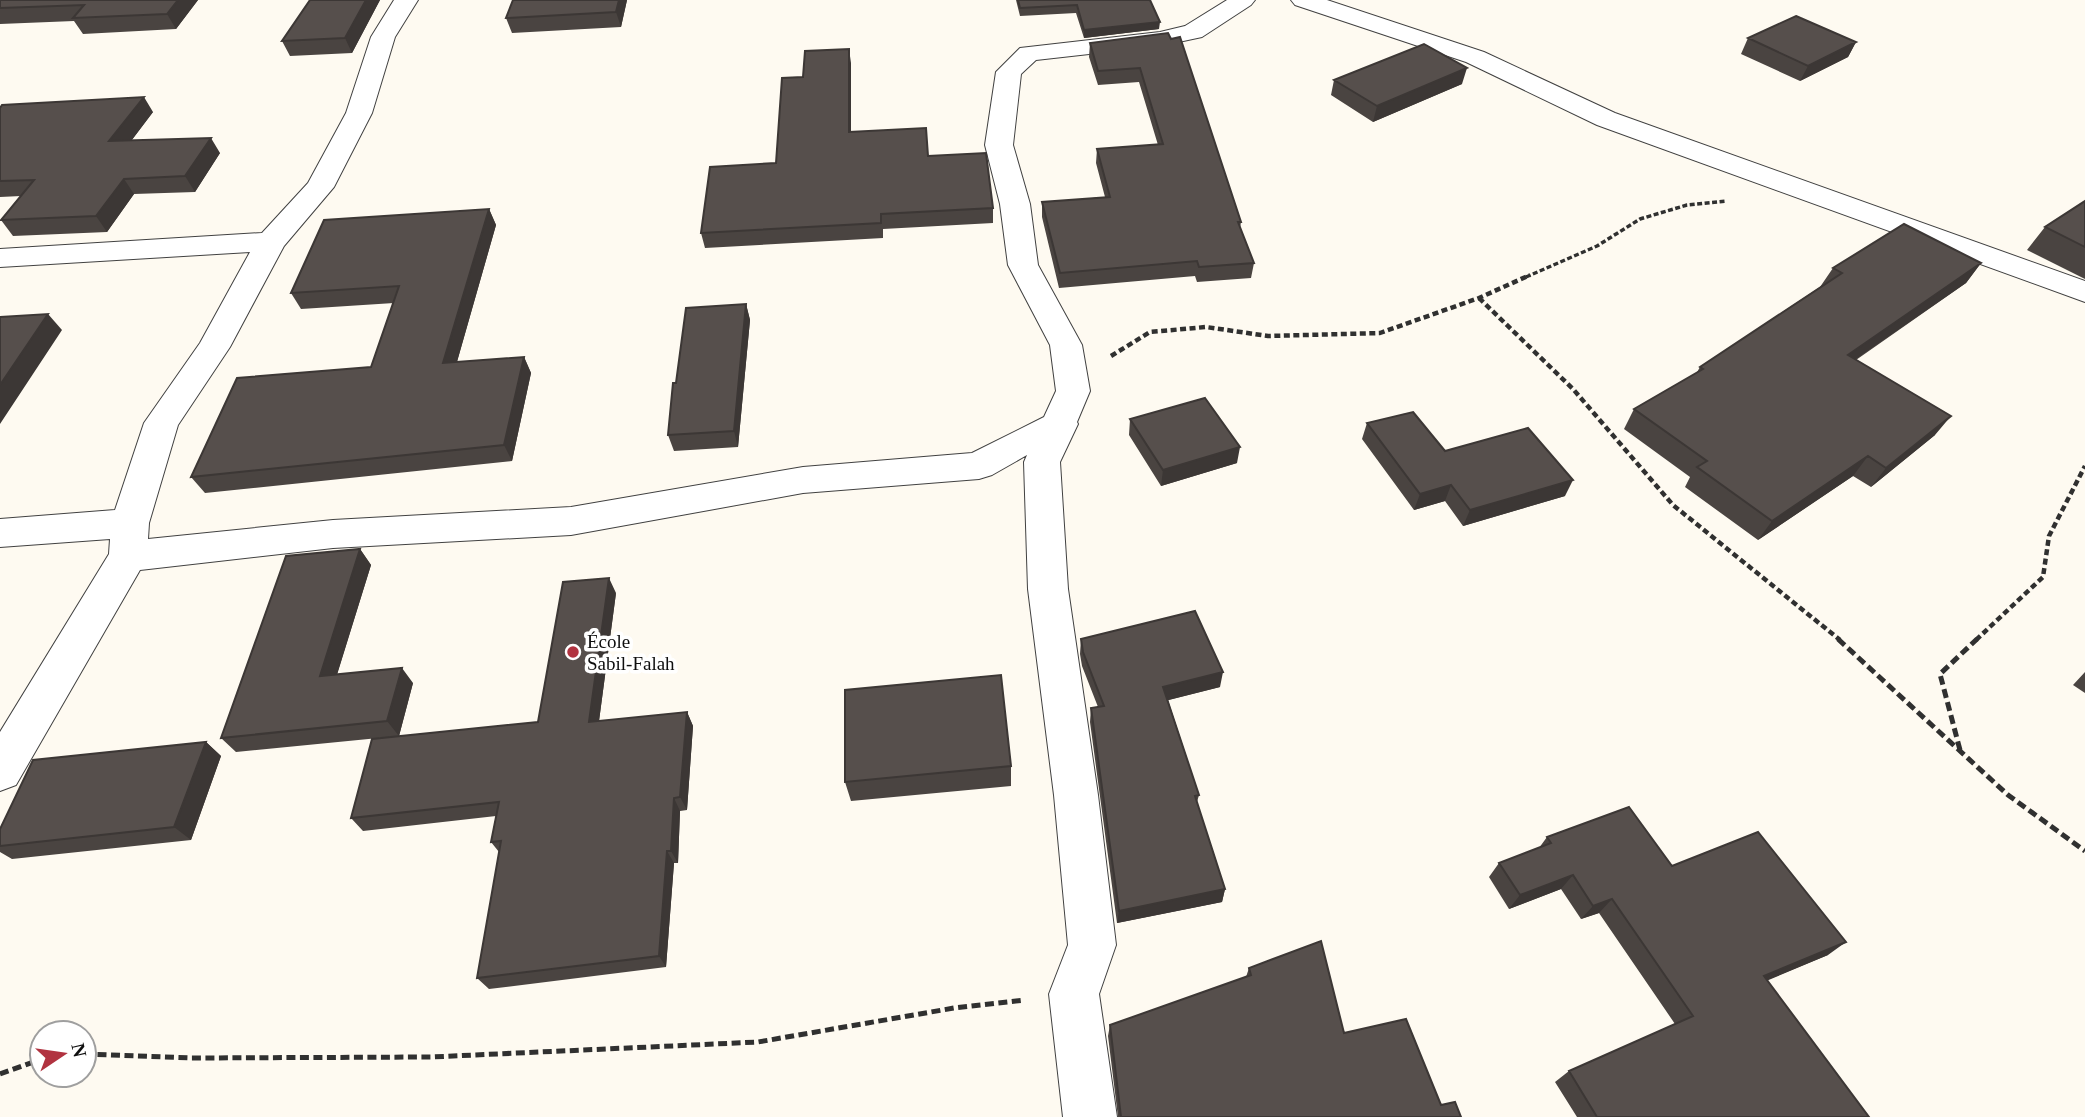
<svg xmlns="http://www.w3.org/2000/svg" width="2085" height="1117" font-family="Georgia,serif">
<rect width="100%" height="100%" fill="#fefaf1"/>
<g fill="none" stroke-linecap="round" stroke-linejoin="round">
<defs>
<path id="minor" d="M 394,0 L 418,0 L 395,37 L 372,113 L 334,187 L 284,246 L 230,347 L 178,425 L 149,523 L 148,539 L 333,520 L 571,507 L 803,467 L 972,453 L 1044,417 L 1056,391 L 1050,345 L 1008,265 L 1000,204 L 985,145 L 996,72 L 1020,48 L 1160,32 L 1185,26 L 1227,0 L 1255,0 L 1251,5 L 1202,37 L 1160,46 L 1036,60 L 1021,74 L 1013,145 L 1030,204 L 1038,265 L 1082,345 L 1090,391 L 1077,422 L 1078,424 L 1060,462 L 1068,589 L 1098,795 L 1116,945 L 1099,994 L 1117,1117 L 1063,1117 L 1049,994 L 1068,945 L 1054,795 L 1028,589 L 1024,462 L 1027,455 L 992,475 L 979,479 L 803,493 L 571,535 L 333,548 L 140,570 L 16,785 L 0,791 L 0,732 L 109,554 L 110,539 L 0,547 L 0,519 L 115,510 L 144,423 L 200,343 L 250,252 L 0,267 L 0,249 L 262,233 L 308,183 L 346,113 L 371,37 Z
M 1291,0 L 1327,0 L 1484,52 L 1615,113 L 2085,281 L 2085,302 L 1597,125 L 1466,62 L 1295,5 Z"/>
</defs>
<use href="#minor" stroke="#414141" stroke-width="2"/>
<path stroke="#303030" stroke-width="3.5" stroke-dasharray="5 2.5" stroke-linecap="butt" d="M 1526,277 L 1597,246 L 1640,219 L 1687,205 L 1726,201"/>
<path stroke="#303030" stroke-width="4.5" stroke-dasharray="6 3.5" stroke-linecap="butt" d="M 1479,298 L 1573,389 L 1673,505 L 1840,640
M 1111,356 L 1150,332 L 1206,327 L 1268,336 L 1380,333 L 1479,298 L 1530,275
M 1976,640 L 2043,577 L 2049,536 L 2085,466"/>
<path stroke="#303030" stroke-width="5" stroke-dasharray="9 4.5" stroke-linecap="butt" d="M 1838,639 L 2008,795 L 2085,851
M 1960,750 L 1940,674 L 1977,639
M 84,1054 L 191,1058 L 431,1057 L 758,1042 L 954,1008 L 1025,1000
M 0,1074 L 42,1059"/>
<use href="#minor" fill="#fff" fill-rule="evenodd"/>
</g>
<path fill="#4a4441" d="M 0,0 L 198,0 L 176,29 L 83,34 L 74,21 L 0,24 Z
M 310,0 L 380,0 L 352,53 L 290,56 L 282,41 Z
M 627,0 L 621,27 L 512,33 L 506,18 Z
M 1016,0 L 1150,0 L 1159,29 L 1084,38 L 1076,13 L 1020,16 Z
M 1168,33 L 1241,222 L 1240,228 L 1254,263 L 1251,278 L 1197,282 L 1195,276 L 1059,288 L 1042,217 L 1042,202 L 1105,197 L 1096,163 L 1097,149 L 1158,145 L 1139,82 L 1098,85 L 1089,57 L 1090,43 Z
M 1748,38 L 1856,42 L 1848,57 L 1800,81 L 1741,54 Z
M 851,63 L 851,132 L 928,156 L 993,208 L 993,223 L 883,229 L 883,238 L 705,248 L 701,233 L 776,163 L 803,77 Z
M 1334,80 L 1462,84 L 1373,122 L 1331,95 Z
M 0,108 L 153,112 L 131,141 L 220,153 L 195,192 L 134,194 L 107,232 L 13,236 L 1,220 L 21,196 L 0,197 Z
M 2085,201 L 2085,279 L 2027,250 L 2045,227 Z
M 489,209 L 496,225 L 457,362 L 524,357 L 531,373 L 512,461 L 205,493 L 191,477 L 371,367 L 394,303 L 301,309 L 291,293 Z
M 1981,263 L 1966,283 L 1856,360 L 1935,435 L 1871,487 L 1853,476 L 1758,540 L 1685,487 L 1690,477 L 1624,429 L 1634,409 L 1696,374 L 1700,367 L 1820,287 L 1833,268 Z
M 746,304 L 750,320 L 738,447 L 674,451 L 668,435 L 676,383 Z
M 1130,419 L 1237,463 L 1161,486 L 1129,435 Z
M 1367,423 L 1445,451 L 1565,496 L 1463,526 L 1445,501 L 1414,510 L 1362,439 Z
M 360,549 L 371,565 L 337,674 L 413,683 L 399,736 L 236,752 L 221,738 Z
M 616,593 L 599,721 L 687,712 L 693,726 L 687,810 L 680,811 L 678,863 L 674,863 L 666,967 L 489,989 L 477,978 L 499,852 L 491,842 L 496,816 L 363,831 L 351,818 L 538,722 Z
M 1081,639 L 1220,687 L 1168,700 L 1199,795 L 1197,802 L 1225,889 L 1222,902 L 1117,923 L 1090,722 L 1091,708 L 1098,707 L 1082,666 L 1080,654 Z
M 2085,672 L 2085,693 L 2073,685 Z
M 206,742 L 221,756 L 191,840 L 12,859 L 0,852 L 0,829 Z
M 1011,766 L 1011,786 L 851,801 L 845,782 Z
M 1547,837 L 1672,866 L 1828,955 L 1767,980 L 1869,1117 L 1577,1117 L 1555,1082 L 1569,1071 L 1675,1024 L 1599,913 L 1581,919 L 1561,889 L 1509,909 L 1489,877 L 1499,863 L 1539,848 Z
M 1249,968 L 1344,1033 L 1441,1105 L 1461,1117 L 1118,1117 L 1108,1036 L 1110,1025 L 1246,977 Z"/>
<path fill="#3c3735" d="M 178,0 L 198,0 L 176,29 L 167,14 Z
M 366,0 L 380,0 L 352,53 L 345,38 Z
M 619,0 L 627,0 L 621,27 L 616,12 Z
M 1160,22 L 1159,29 L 1084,38 L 1084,30 Z
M 1856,42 L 1848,57 L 1800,81 L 1808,66 Z
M 849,49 L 851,63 L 851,147 L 849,132 Z
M 1467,68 L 1462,84 L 1373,122 L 1377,106 Z
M 144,97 L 153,112 L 119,157 L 109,141 Z
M 211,138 L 220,153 L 195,192 L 185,176 Z
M 124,179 L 134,194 L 107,232 L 96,216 Z
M 489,209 L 496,225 L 452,379 L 443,363 Z
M 1981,263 L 1966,283 L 1834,374 L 1848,355 Z
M 746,304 L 750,320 L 738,447 L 734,431 Z
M 48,314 L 62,330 L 0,424 L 0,385 Z
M 524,357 L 531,373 L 512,461 L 504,445 Z
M 1951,416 L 1935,435 L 1871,487 L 1886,468 Z
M 1240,447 L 1237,463 L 1161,486 L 1163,470 Z
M 1868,456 L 1853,476 L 1758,540 L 1772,521 Z
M 1573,480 L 1565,496 L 1463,526 L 1470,510 Z
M 1451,485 L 1445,501 L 1414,510 L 1420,494 Z
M 360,549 L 371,565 L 332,691 L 320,676 Z
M 609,578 L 616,593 L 597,736 L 589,722 Z
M 402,668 L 413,683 L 399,736 L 387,721 Z
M 1223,672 L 1220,687 L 1161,702 L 1163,687 Z
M 687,712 L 693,726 L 687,810 L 680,797 Z
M 206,742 L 221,756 L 191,840 L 174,827 Z
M 674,798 L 680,811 L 678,863 L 671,851 Z
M 667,851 L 674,863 L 666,967 L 659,956 Z
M 1573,875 L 1561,889 L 1509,909 L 1520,895 Z
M 1225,889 L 1222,902 L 1117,923 L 1119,911 Z
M 1612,899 L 1599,913 L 1581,919 L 1593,906 Z
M 1846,942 L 1828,955 L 1747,989 L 1764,976 Z"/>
<path fill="#564f4c" stroke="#3c3735" stroke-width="2" d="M 0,0 L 178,0 L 167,14 L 73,18 L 84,5 L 0,8 Z
M 310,0 L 366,0 L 345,38 L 282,41 Z
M 513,0 L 619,0 L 616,12 L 506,18 Z
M 1018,0 L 1150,0 L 1160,22 L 1084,30 L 1077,5 L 1020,8 Z
M 1796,16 L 1856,42 L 1808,66 L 1748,38 Z
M 1168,33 L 1171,39 L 1180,37 L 1241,222 L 1238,222 L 1254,263 L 1199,267 L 1197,261 L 1060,273 L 1042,202 L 1110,197 L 1097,149 L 1163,144 L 1140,68 L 1098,71 L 1090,43 Z
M 1424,44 L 1467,68 L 1377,106 L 1334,80 Z
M 849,49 L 849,132 L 926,128 L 928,156 L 986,153 L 993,208 L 881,214 L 881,223 L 701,233 L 710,167 L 776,163 L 782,78 L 803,77 L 805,51 Z
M 144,97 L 109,141 L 211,138 L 185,176 L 124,179 L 96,216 L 1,220 L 34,180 L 0,181 L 0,108 L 2,105 Z
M 2085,201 L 2085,247 L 2045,227 Z
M 489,209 L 443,363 L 524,357 L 504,445 L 191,477 L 237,378 L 371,367 L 399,286 L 291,293 L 324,220 Z
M 1904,224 L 1981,263 L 1848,355 L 1951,416 L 1886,468 L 1868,456 L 1772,521 L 1697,467 L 1707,461 L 1634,409 L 1703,369 L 1700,367 L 1842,273 L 1833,268 Z
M 746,304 L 734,431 L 668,435 L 673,383 L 676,383 L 686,308 Z
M 48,314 L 0,385 L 0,317 Z
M 1205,398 L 1240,447 L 1163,470 L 1130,419 Z
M 1413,412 L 1445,451 L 1528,428 L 1573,480 L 1470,510 L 1451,485 L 1420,494 L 1367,423 Z
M 360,549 L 320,676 L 402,668 L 387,721 L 221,738 L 286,556 Z
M 609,578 L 589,722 L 687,712 L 680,797 L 674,798 L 671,851 L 667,851 L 659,956 L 477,978 L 501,841 L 491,842 L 499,802 L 351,818 L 372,739 L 538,722 L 563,582 Z
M 1195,611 L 1223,672 L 1163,687 L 1199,795 L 1195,796 L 1225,889 L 1119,911 L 1091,708 L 1104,706 L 1083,652 L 1081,639 Z
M 1001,675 L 1011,766 L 845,782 L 845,690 Z
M 206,742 L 174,827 L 0,846 L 0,829 L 33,760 Z
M 1629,807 L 1672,866 L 1758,832 L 1846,942 L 1764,976 L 1869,1117 L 1597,1117 L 1569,1071 L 1693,1016 L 1612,899 L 1593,906 L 1573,875 L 1520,895 L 1499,863 L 1551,843 L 1547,837 Z
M 1321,941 L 1344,1033 L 1406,1019 L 1441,1105 L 1455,1102 L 1461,1117 L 1121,1117 L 1110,1025 L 1251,975 L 1249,968 Z"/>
<circle fill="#b13340" stroke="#fff" stroke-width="2.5" cx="573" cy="652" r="7"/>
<g text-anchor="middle" stroke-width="7" stroke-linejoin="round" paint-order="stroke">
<g font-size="19" fill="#0e0e0e" stroke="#fff" text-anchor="start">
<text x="587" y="648">École<tspan x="587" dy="22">Sabil-Falah</tspan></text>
</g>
</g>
<g transform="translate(63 1054) rotate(77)"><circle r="33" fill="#ffffff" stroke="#9f9f9f" stroke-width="2"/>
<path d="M0-5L12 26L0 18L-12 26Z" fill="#b13340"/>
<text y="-10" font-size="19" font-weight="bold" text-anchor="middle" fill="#0e0e0e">N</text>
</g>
</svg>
